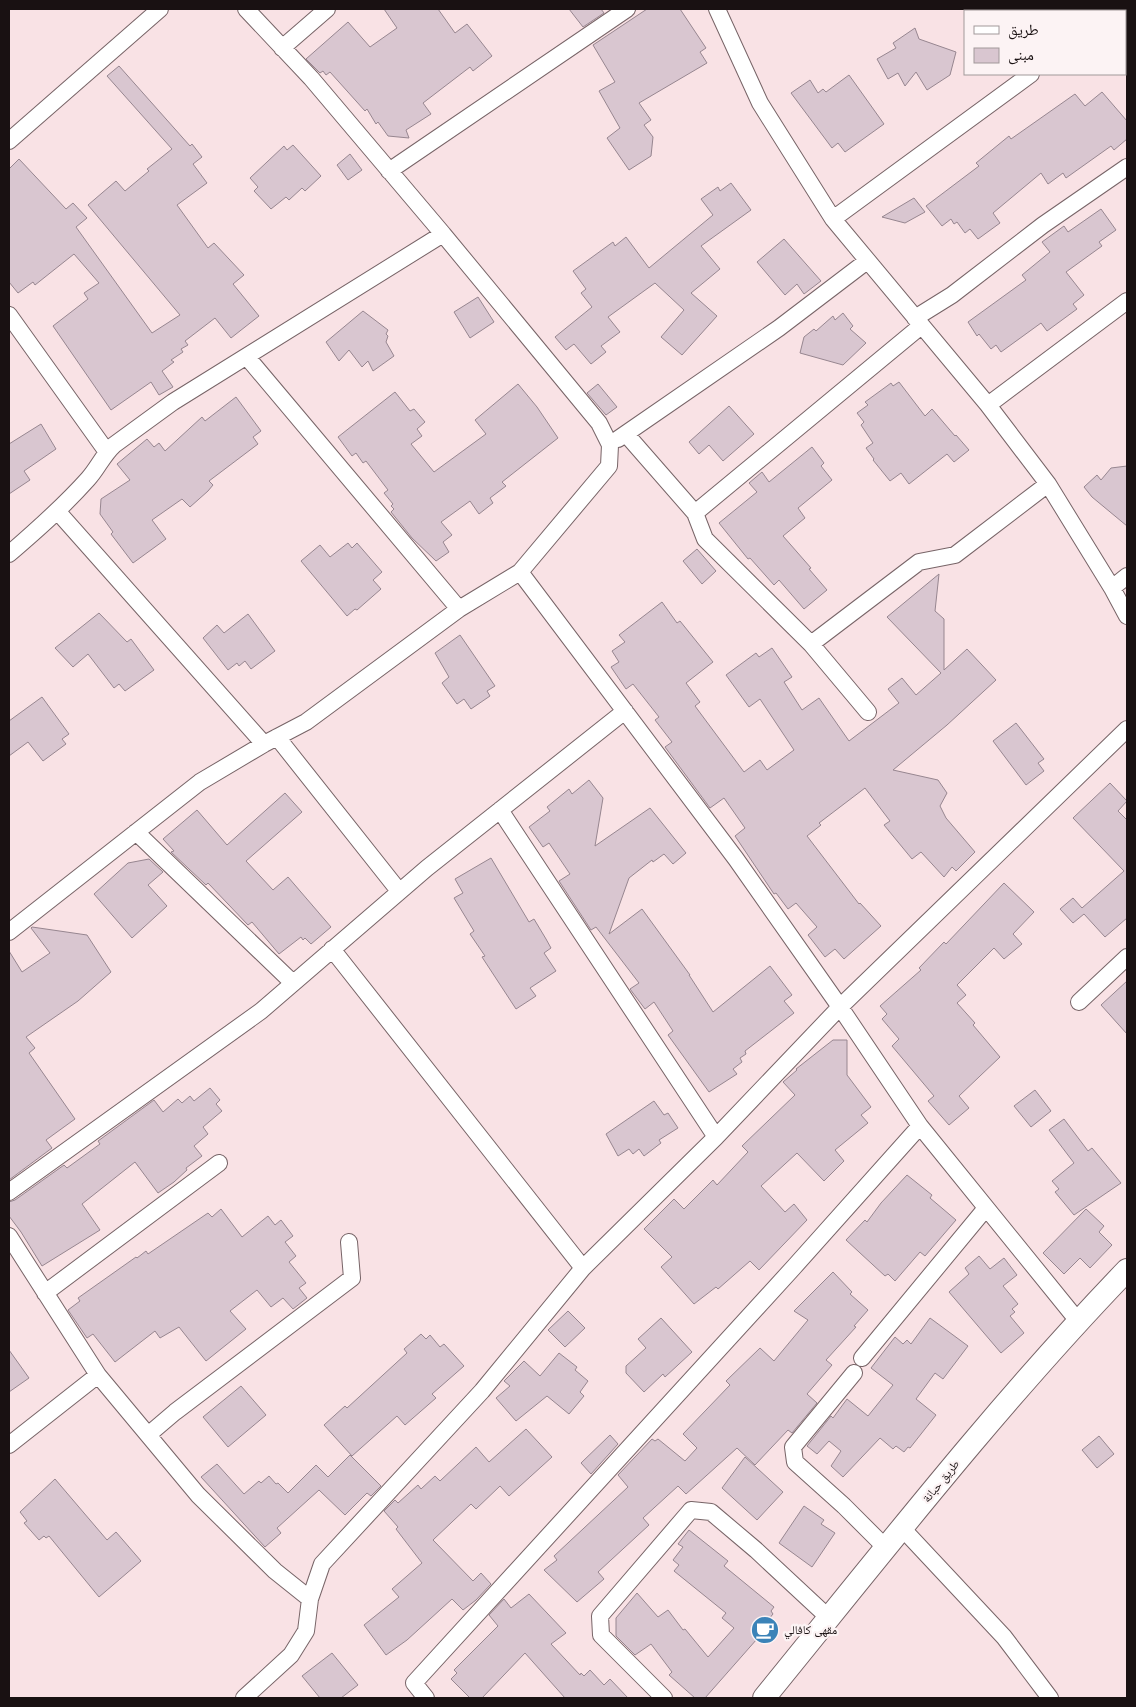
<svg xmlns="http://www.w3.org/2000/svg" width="1136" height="1707" font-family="Helvetica,'Noto Naskh Arabic',sans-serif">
<rect width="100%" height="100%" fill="#f9e2e5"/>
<path fill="#d9c6d0" stroke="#978690" d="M 384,9 L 438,9 L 455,33 L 467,24 L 492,56 L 473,71 L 470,67 L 423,103 L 431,114 L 406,130 L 409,138 L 388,136 L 378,122 L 376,124 L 367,109 L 365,111 L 330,72 L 326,75 L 323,71 L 320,73 L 306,59 L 348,22 L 370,47 L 397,28 Z
M 569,9 L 601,9 L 604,13 L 583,27 Z
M 647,9 L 680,9 L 706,48 L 700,52 L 707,63 L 639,103 L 651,120 L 644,125 L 653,137 L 651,156 L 629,170 L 607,138 L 620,128 L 599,91 L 615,82 L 593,45 Z
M 915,28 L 919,39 L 956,52 L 950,75 L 927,90 L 916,72 L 905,86 L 898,73 L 888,79 L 877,59 L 896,48 L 893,43 Z
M 119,66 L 190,146 L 192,144 L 202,157 L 193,164 L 207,183 L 177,205 L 208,248 L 214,243 L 244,275 L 233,284 L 259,316 L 231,338 L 215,318 L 185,341 L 188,345 L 181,349 L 183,352 L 171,360 L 174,362 L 162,371 L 173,387 L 159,395 L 151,382 L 111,410 L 53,326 L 88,299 L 84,293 L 99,283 L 74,254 L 35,285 L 33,282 L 18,293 L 9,282 L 9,169 L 19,159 L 66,209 L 73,203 L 87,218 L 76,227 L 152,333 L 180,315 L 88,205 L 116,181 L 125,191 L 149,171 L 147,169 L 172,149 L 107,76 Z
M 849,75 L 884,124 L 845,152 L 838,143 L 832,148 L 791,93 L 810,80 L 818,93 L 823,89 L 826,92 Z
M 1102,92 L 1127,121 L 1127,139 L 1114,150 L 1111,146 L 1066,178 L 1063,173 L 1048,184 L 1041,173 L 993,213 L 1000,223 L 978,239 L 970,229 L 965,233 L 957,222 L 954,224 L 951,219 L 942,226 L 926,206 L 979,166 L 976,163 L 1009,136 L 1011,139 L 1075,94 L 1085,106 Z
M 293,145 L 321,176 L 305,191 L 302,188 L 289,200 L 286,197 L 271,209 L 254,191 L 258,187 L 250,178 L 284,146 L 287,150 Z
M 350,154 L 362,170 L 348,180 L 337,165 Z
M 731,183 L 751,210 L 701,246 L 720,269 L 691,293 L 717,316 L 682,355 L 661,337 L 684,310 L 655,283 L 608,317 L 620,332 L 601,346 L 606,352 L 591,364 L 574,344 L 566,350 L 555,337 L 592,307 L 581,293 L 586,289 L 573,271 L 613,242 L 615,246 L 626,237 L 649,268 L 713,215 L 701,199 L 718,187 L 720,191 Z
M 914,198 L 925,212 L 905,223 L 882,217 Z
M 1101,209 L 1116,230 L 1099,242 L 1102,246 L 1066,272 L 1084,295 L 1073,304 L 1077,309 L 1047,331 L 1041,323 L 1001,352 L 996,345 L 991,349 L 979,334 L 977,336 L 968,322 L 1026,280 L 1022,275 L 1050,252 L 1042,242 L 1064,226 L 1068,232 Z
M 784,239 L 821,281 L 804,294 L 797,284 L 785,295 L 757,262 Z
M 478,297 L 494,322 L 470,338 L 454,312 Z
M 363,311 L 388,330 L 386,334 L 388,336 L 386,342 L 394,356 L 373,371 L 368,361 L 362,367 L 349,350 L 339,361 L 326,342 Z
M 843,313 L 853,326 L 850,329 L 866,343 L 843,365 L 800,353 L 804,337 L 814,329 L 816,331 L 833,316 L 835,320 Z
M 899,382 L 925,416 L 932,409 L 955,436 L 956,435 L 969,450 L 954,462 L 947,454 L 909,484 L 901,473 L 890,481 L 873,460 L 874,459 L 866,448 L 873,443 L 861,425 L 864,422 L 857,413 L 868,405 L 865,402 L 887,386 L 891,383 L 893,386 Z
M 518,384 L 537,407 L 558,438 L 502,482 L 506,486 L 490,498 L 493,503 L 479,514 L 470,501 L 441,522 L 452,535 L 443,542 L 449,552 L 436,561 L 412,538 L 391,512 L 394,509 L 391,506 L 393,504 L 384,493 L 388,490 L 366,461 L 363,463 L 356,453 L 352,456 L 338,437 L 395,392 L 410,411 L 414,409 L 425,422 L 417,429 L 422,436 L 411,444 L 434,472 L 486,434 L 475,420 Z
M 598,384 L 617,407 L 606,415 L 587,393 Z
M 236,397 L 261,431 L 253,437 L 258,444 L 209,481 L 213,485 L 208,491 L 190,507 L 182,499 L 152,520 L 166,539 L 133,563 L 111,534 L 113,532 L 100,514 L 101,499 L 130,480 L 117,464 L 147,439 L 154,447 L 159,443 L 165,451 L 202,417 L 205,421 Z
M 729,406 L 754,434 L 723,461 L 709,445 L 699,454 L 689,442 Z
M 41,424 L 56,449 L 24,471 L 30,480 L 9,494 L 9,444 Z
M 812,447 L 824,463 L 821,466 L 832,480 L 798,508 L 805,518 L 783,536 L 811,568 L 809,569 L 827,590 L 804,609 L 779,580 L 774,585 L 750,558 L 748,559 L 719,523 L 757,492 L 749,483 L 762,472 L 769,482 Z
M 1127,466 L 1127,526 L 1092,497 L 1084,487 L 1097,475 L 1101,480 L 1111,468 Z
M 348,543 L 352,548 L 357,543 L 382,572 L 373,580 L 381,589 L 357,610 L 355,609 L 347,616 L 301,561 L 320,545 L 330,557 Z
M 697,549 L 716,571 L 702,584 L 683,561 Z
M 939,574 L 935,611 L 944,619 L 944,670 L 967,649 L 996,680 L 947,725 L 893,770 L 938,780 L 947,793 L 940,806 L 946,818 L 975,852 L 956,871 L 952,867 L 944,877 L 921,852 L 912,859 L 884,825 L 890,821 L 865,788 L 819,823 L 821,825 L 807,836 L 859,904 L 860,903 L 881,926 L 844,959 L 835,949 L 825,957 L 808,935 L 817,927 L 796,903 L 788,909 L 776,893 L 774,894 L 735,836 L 745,828 L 724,798 L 710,808 L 665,747 L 672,742 L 655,720 L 659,717 L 633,684 L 626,689 L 611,667 L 619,662 L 612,651 L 625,642 L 619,635 L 662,602 L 677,623 L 680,621 L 713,662 L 686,683 L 700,702 L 695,706 L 744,772 L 760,760 L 767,770 L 794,750 L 760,699 L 749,707 L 726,675 L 756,653 L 759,657 L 772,648 L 792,677 L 784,682 L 802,710 L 819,698 L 849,741 L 899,703 L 888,689 L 902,678 L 916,695 L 941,673 L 887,617 Z
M 99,613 L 127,642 L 131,639 L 154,670 L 125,691 L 119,684 L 114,688 L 88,654 L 73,667 L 55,648 Z
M 248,614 L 275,651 L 251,669 L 245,661 L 239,666 L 237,663 L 228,670 L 203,638 L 217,625 L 224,633 Z
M 460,635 L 495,686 L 487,691 L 490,696 L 471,709 L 464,699 L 457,704 L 442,683 L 449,677 L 435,653 Z
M 42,697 L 69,734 L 62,739 L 66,744 L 43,761 L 28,742 L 9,756 L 9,721 Z
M 1016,723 L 1044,759 L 1038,763 L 1044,771 L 1026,785 L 993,741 Z
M 589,780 L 603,798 L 595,846 L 650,808 L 686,853 L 673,864 L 664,854 L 653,862 L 652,860 L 629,878 L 609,934 L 642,909 L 690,975 L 689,975 L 713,1012 L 770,966 L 792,995 L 784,1001 L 794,1013 L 745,1051 L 746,1054 L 740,1058 L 742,1062 L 733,1069 L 737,1074 L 709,1092 L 668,1035 L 673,1031 L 654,1002 L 645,1009 L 630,989 L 639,983 L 596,927 L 591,930 L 559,881 L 570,874 L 549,843 L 543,847 L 529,827 L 550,811 L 547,807 L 569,789 L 572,794 Z
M 1110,783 L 1127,801 L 1118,811 L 1127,820 L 1127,918 L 1105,937 L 1084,914 L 1073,923 L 1060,909 L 1073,898 L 1082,908 L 1124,871 L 1073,818 Z
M 285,793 L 302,812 L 246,861 L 273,890 L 288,877 L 331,927 L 311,944 L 305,938 L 303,940 L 301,937 L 279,954 L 252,922 L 248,925 L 208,883 L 206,885 L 171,852 L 174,851 L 163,839 L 197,810 L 227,845 Z
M 491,858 L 529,922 L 534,919 L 546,939 L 551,948 L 544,953 L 556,971 L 530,988 L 536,996 L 516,1009 L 482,957 L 485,956 L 470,934 L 474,931 L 454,898 L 463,893 L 455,879 Z
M 149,859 L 163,872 L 148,885 L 167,906 L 132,938 L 94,894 L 128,863 Z
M 1004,883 L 1034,912 L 1013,934 L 1022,944 L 1004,959 L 994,948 L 957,985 L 966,995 L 957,1003 L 975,1023 L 973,1025 L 1000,1057 L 959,1096 L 969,1108 L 949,1125 L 928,1101 L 934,1096 L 892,1046 L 899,1039 L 882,1019 L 887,1014 L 880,1006 L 921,970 L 919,968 L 944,942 L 946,944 Z
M 32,927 L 87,935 L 111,972 L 78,1001 L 26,1037 L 35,1048 L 29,1053 L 75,1119 L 46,1140 L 52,1148 L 9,1180 L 9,951 L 22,972 L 50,953 L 31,928 Z
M 1127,981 L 1127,1034 L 1101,1005 Z
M 833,1040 L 847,1040 L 847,1075 L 871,1107 L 861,1115 L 868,1123 L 835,1150 L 844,1161 L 824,1181 L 797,1153 L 761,1186 L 785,1212 L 794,1204 L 807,1220 L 759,1270 L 750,1261 L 718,1289 L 716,1287 L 694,1304 L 661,1267 L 672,1257 L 644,1229 L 674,1199 L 684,1209 L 713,1180 L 717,1185 L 748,1152 L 742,1146 L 795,1095 L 783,1082 L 797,1070 L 796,1069 Z
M 210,1088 L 220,1100 L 216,1104 L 222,1111 L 203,1127 L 208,1134 L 194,1146 L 202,1156 L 186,1168 L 187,1170 L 174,1182 L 158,1193 L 135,1162 L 82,1204 L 100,1230 L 42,1266 L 21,1232 L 9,1216 L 9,1202 L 15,1200 L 64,1165 L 67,1168 L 100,1144 L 98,1141 L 154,1100 L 163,1112 L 178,1099 L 182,1103 L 190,1096 L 194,1101 Z
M 1035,1090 L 1051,1111 L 1031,1127 L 1014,1106 Z
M 654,1101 L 664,1115 L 668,1113 L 678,1128 L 659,1140 L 661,1143 L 644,1156 L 639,1149 L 633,1154 L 629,1149 L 618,1156 L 606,1134 Z
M 1064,1119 L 1088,1151 L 1092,1148 L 1121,1183 L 1074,1215 L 1055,1192 L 1059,1189 L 1052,1181 L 1074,1163 L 1049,1130 Z
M 907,1175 L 932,1195 L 930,1198 L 956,1220 L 925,1256 L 920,1252 L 895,1281 L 888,1274 L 885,1276 L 846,1240 L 865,1220 L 867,1222 L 881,1203 Z
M 221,1209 L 242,1237 L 268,1216 L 275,1225 L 281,1220 L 293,1236 L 285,1242 L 296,1256 L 289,1262 L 306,1283 L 299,1288 L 307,1298 L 293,1309 L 283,1298 L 271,1307 L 257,1290 L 230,1311 L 246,1329 L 206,1361 L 179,1327 L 160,1338 L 155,1331 L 115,1362 L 93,1334 L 87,1338 L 68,1310 L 80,1301 L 78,1298 L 136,1257 L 137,1258 L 146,1251 L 148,1254 L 208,1213 L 212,1217 Z
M 1086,1209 L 1104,1226 L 1099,1232 L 1112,1245 L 1090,1268 L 1080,1258 L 1064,1274 L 1043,1253 Z
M 979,1256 L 990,1269 L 1004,1258 L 1017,1275 L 1003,1286 L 1018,1304 L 1012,1309 L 1015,1312 L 1010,1316 L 1024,1333 L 1001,1353 L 949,1292 L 969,1274 L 965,1268 Z
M 833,1272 L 852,1292 L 850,1294 L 868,1310 L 854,1326 L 856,1327 L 826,1360 L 832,1365 L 807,1394 L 817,1403 L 792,1433 L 788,1430 L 755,1465 L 737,1448 L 686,1494 L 678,1486 L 643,1518 L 649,1525 L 598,1572 L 604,1579 L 577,1602 L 544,1570 L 557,1560 L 554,1556 L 628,1487 L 618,1475 L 652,1439 L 655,1441 L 658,1439 L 685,1461 L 697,1448 L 683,1434 L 730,1385 L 726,1381 L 760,1348 L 774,1361 L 808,1320 L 794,1311 Z
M 568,1311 L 585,1328 L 565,1347 L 548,1330 Z
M 661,1318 L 692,1352 L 665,1377 L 663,1374 L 644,1392 L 626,1373 L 626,1366 L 646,1348 L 638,1339 Z
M 930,1318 L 968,1346 L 943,1379 L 935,1373 L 916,1399 L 936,1415 L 910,1448 L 908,1447 L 904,1452 L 896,1446 L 893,1449 L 880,1438 L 843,1477 L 831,1466 L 841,1451 L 829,1441 L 817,1454 L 807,1446 L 831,1416 L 833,1418 L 847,1399 L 868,1416 L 893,1385 L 871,1368 L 895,1337 L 903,1344 L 907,1340 L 911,1344 Z
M 421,1334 L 426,1339 L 430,1335 L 440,1347 L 444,1344 L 464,1366 L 432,1394 L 436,1398 L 405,1425 L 397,1416 L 352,1456 L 324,1425 L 345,1406 L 347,1408 L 407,1353 L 404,1349 Z
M 9,1350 L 29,1378 L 9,1392 Z
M 559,1353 L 577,1367 L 575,1370 L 588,1381 L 580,1392 L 584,1396 L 569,1414 L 547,1396 L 516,1421 L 496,1398 L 510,1386 L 504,1381 L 524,1361 L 540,1376 Z
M 241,1386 L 266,1415 L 228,1447 L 203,1417 Z
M 526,1429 L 552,1457 L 509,1496 L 500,1486 L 476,1509 L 471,1504 L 433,1540 L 473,1581 L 481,1573 L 491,1584 L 476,1600 L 463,1610 L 452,1599 L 407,1640 L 386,1655 L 364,1625 L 399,1597 L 392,1589 L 422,1563 L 396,1529 L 398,1527 L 384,1511 L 395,1500 L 398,1503 L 418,1485 L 421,1489 L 435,1476 L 440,1481 L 476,1447 L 489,1462 Z
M 610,1435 L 618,1444 L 591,1474 L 581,1463 Z
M 1099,1436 L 1114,1454 L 1097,1468 L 1082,1450 Z
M 350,1455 L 381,1486 L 371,1496 L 367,1493 L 345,1515 L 319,1490 L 277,1528 L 281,1533 L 265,1547 L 201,1477 L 217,1464 L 244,1494 L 259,1481 L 261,1483 L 269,1476 L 276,1484 L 278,1483 L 288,1493 L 316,1465 L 328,1477 Z
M 745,1457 L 783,1492 L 757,1520 L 722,1488 Z
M 55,1479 L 107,1540 L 116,1532 L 141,1561 L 99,1597 L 49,1536 L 46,1538 L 44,1536 L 39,1540 L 24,1523 L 27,1521 L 20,1512 Z
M 804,1506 L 824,1520 L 821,1524 L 835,1533 L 812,1567 L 779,1543 Z
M 689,1530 L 728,1561 L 724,1566 L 774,1607 L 771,1611 L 773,1614 L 768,1620 L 776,1627 L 762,1643 L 757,1639 L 705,1698 L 695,1698 L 669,1675 L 672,1672 L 651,1644 L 635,1655 L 616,1636 L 616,1618 L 637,1593 L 658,1617 L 668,1610 L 683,1630 L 685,1629 L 708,1657 L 734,1628 L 722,1618 L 726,1613 L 674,1571 L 679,1565 L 673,1560 L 683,1547 L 678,1544 Z
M 529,1594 L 566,1633 L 551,1644 L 580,1675 L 581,1673 L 584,1676 L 590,1670 L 604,1685 L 610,1679 L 628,1698 L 565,1698 L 525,1653 L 482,1698 L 470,1698 L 451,1679 L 457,1673 L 454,1670 L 498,1626 L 489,1615 L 504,1599 L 511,1608 Z
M 332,1653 L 358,1685 L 341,1698 L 320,1698 L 302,1676 Z"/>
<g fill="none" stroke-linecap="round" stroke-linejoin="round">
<defs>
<path id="street" d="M 717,9 L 760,103 L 833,219 L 988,405 L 1048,484 L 1112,588 L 1127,616
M 1061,9 L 1062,11
M 1114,11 L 1117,9
M 282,48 L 327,9
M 9,141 L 160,9
M 389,171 L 627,9
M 833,219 L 1031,74
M 443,234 L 599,423 L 610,445 L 609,466 L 520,572
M 9,315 L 107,452
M 915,318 L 952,295 L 1043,225 L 1127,167
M 247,357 L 459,609
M 988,405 L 1127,301
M 626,434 L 695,513 L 921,326
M 618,439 L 779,328 L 867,261
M 58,512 L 264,744
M 695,513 L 705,539 L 811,644 L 868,712
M 9,554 C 38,529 63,507 88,479 C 98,468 103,455 114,445 L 173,402 L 443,234 L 311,78 L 246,9
M 1112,588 L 1127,576
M 811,644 L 919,562 L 955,555 L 1048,484
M 277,737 L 399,891
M 500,810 L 716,1137
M 136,832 L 293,983
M 9,932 L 200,782 L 264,744 L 306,722 L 459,609 L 520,572 L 736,859 L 840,1007 L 716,1137 L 583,1268 L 482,1391 L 322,1564 L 310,1599 L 306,1631 L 291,1655 L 244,1698
M 332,949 L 583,1268
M 1079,1002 L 1127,957
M 920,1126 L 840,1007 L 1127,729
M 9,1192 L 261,1011 L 427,868 L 625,711
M 9,1236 L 98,1375 L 198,1495 L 275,1571 L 310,1599
M 45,1293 L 219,1163
M 862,1358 L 986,1208
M 854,1373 L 793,1447 L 795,1462 L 844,1506 L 886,1548
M 148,1435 L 175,1412 L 352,1278 L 349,1242
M 9,1445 L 98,1375
M 902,1528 L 1004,1637 L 1050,1698
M 426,1698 L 414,1683 L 794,1267 L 920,1126 L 1078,1321
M 664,1698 L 601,1635 L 600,1616 L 691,1510 L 711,1512 L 756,1550 L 829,1618"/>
<path id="secondary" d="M 764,1698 C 882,1553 997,1405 1127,1270"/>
</defs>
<use href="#street" stroke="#776467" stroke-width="18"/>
<use href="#secondary" stroke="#776467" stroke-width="24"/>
<use href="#street" stroke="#fff" stroke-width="16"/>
<use href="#secondary" stroke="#fff" stroke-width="22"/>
</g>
<defs>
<symbol id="cafe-disc" viewBox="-11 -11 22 22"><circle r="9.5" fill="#3b83b8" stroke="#fcf3f4"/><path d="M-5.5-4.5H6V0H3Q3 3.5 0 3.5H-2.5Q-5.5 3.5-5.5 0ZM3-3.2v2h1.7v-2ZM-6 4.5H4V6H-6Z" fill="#fff"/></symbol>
</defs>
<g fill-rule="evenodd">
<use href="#cafe-disc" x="749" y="1614" width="32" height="32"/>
</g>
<g text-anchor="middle" stroke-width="4.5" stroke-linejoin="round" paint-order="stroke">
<g font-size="12" fill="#191112" stroke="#fcf3f4">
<text transform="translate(941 1481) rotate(-51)" y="4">طريق حبانة</text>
</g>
<g font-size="12" fill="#191112" stroke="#fcf3f4" text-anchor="start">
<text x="784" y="1634">مقهى كافالي</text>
</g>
</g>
<rect width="1136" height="1707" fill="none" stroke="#191112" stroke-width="20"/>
<rect x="964" y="10" width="162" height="65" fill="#fcf3f4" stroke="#a1999a"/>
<rect x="974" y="26" width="25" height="8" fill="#ffffff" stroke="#a1999a"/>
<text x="1008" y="35" font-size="15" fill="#191112">طريق</text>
<rect x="974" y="48" width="25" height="15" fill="#d9c6d0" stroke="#a1999a"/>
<text x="1008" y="60" font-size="15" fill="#191112">مبنى</text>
</svg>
